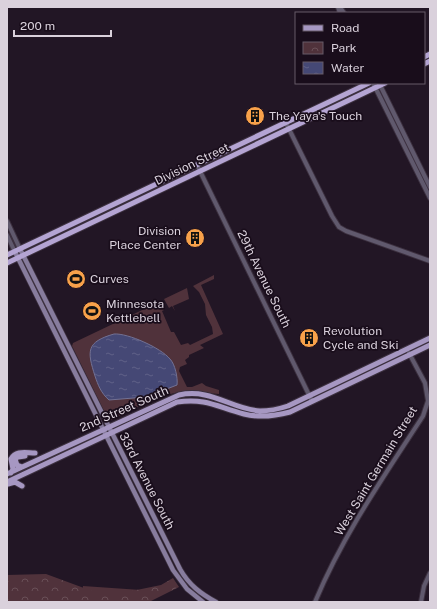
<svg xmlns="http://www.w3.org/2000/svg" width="437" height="609" font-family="'Public Sans',sans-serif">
<defs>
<pattern id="park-crowns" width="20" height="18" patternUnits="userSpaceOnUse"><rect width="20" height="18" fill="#50323b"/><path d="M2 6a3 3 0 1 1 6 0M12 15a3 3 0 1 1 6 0" fill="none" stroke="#694f57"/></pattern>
<pattern id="water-ripples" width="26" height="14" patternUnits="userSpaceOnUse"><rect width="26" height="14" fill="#454875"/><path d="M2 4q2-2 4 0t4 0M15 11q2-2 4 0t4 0" fill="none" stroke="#5f6188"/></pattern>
</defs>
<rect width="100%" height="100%" fill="#221625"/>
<path fill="#50323b" d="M 214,275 L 214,279 L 201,285 L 223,334 L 200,345 L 204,348 L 189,355 L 189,357 L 185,360 L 187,364 L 180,367 L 179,371 L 187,387 L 192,387 L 202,383 L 206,386 L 219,390 L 219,394 C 211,394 203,391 194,391 C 165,390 137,408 111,420 L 105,413 L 72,346 L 73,343 L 159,302 L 164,310 L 162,311 L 171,332 L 174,332 L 181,345 L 188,343 L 190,345 L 213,334 L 212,327 L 206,315 L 205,304 L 199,292 L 193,286 Z
M 187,288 L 189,299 L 173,306 L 175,311 L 172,306 L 169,308 L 164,299 Z
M 83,586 L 141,590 L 82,602 Z"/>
<path fill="url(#park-crowns)" d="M 46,574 L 92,591 L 127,592 L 161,585 L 173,578 L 179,587 L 149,602 L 7,602 L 7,575 Z"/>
<path fill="url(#water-ripples)" stroke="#727194" d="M 114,334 C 128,333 161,348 170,359 C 175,364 178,378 177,385 L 146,397 L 109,400 C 101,393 98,385 95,376 C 87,351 86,342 114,334 Z"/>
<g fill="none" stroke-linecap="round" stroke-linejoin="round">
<defs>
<path id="tertiary" d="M 338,7 L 340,13
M 340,7 L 344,13
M 373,83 L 430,198
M 379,83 L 430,187
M 286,123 L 332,216 L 339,227 L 346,231 L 430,261
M 197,165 L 312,401
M 7,221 L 20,249
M 7,235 L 15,252
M 315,602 C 343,535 384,476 423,416 L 428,401 L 425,383 L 409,353
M 421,602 L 424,586 L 430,573"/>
<path id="secondary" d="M 20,249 L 180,569 C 189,585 201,594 216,602
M 15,252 L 173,570 L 187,589 L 203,602"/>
<path id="primary" d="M 22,467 L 17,465 L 15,459 L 18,457 L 25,456
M 11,473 L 13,469 L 11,459 C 16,450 26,453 35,453
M 7,474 L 179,395 C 211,388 231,409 260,411 C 270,411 279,409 288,406 L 430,338
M 7,482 L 177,402 C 207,398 217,407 244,414 C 260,418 275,416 290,412 L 430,345
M 8,484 L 15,482 L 22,486"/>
<path id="trunk" d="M 424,57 L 430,54
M 424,64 L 430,61
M 7,255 L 369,83
M 7,263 L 385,83"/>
</defs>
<use href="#tertiary" stroke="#3c303f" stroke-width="6"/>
<use href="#secondary" stroke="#3c303f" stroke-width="6"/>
<use href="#primary" stroke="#3c303f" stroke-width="7"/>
<use href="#trunk" stroke="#3c303f" stroke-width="7"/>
<use href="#tertiary" stroke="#60596d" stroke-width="4"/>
<use href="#secondary" stroke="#877c9d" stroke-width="4.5"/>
<use href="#primary" stroke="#a697c2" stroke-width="5"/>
<use href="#trunk" stroke="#b4a4d3" stroke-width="5"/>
</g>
<defs>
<symbol id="building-disc" viewBox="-11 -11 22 22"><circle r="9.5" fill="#f8a14a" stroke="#190d1b"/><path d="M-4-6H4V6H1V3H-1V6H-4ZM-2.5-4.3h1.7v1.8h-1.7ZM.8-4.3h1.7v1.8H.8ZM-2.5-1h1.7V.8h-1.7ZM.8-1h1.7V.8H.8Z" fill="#111"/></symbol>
<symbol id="stadium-disc" viewBox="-11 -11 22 22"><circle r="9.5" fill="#f8a14a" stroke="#190d1b"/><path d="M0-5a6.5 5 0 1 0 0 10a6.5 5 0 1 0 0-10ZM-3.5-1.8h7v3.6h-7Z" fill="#111"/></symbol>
</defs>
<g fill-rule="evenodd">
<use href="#building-disc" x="244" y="105" width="22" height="22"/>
<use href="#building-disc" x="184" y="227" width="22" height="22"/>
<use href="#stadium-disc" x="65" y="268" width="22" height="22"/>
<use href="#stadium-disc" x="81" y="300" width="22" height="22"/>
<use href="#building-disc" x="298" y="327" width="22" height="22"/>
</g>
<g text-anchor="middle" stroke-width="3.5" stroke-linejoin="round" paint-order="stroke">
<g font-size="12" fill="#dad1dc" stroke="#190d1b" text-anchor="start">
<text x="269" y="120">The Yaya's Touch</text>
<text x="181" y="235" text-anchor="end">Division<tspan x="181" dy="14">Place Center</tspan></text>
<text x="90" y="283">Curves</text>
<text x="106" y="308">Minnesota<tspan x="106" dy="14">Kettlebell</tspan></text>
<text x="323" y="335">Revolution<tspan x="323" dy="14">Cycle and Ski</tspan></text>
</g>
<g font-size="12" fill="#dad1dc" stroke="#190d1b">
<text transform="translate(192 164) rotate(-26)" y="4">Division Street</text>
<text transform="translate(264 279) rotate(64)" y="4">29th Avenue South</text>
<text transform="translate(124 409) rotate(-24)" y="4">2nd Street South</text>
<text transform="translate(376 471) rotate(-59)" y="4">West Saint Germain Street</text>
<text transform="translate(147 481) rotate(63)" y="4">33rd Avenue South</text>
</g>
</g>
<rect width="437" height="609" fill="none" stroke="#dad1dc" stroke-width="16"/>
<rect x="295" y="12" width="130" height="72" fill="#190d1b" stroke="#665b68"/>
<rect x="303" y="25" width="20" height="6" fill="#a697c2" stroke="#665b68"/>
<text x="331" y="32" font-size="12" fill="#dad1dc">Road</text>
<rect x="303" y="42" width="20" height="12" fill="url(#park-crowns)" stroke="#665b68"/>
<text x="331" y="52" font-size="12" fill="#dad1dc">Park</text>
<rect x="303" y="62" width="20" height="12" fill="url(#water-ripples)" stroke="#665b68"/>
<text x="331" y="72" font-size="12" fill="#dad1dc">Water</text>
<path d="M14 30v6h97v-6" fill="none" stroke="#dad1dc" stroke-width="2"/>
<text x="20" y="30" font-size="12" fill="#dad1dc" stroke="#190d1b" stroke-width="3" paint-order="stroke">200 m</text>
</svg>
